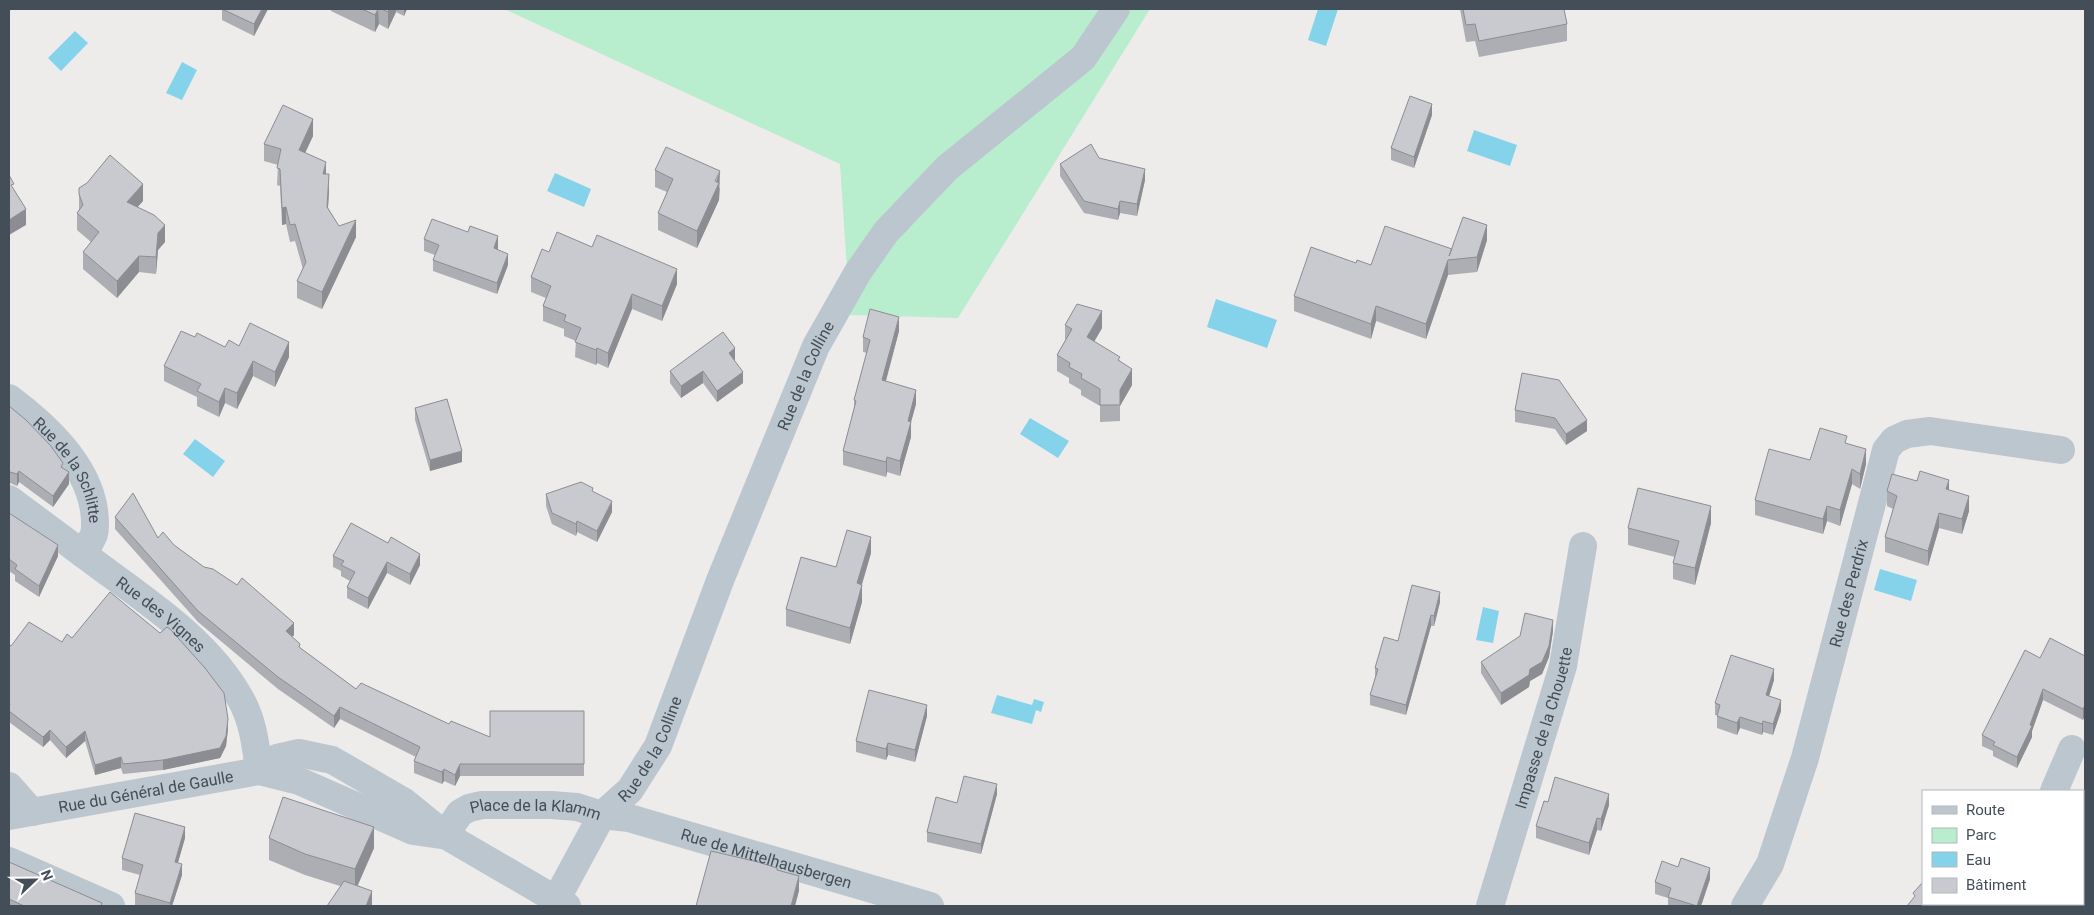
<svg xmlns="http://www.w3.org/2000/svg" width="2094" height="915" font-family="Roboto,sans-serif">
<rect width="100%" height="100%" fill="#eeebeb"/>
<path fill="#b8edce" d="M 504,9 L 1150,9 L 958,318 L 850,315 L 840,164 Z"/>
<path fill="#85d3ea" d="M 1318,9 L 1338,9 L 1326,46 L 1308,40 Z
M 75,31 L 88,43 L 61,71 L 48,58 Z
M 182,62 L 197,70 L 182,100 L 166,93 Z
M 1474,130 L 1517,145 L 1510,166 L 1467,151 Z
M 555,173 L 591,189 L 584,207 L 547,191 Z
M 1216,299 L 1277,320 L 1267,348 L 1207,327 Z
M 1030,418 L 1069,441 L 1058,458 L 1020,434 Z
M 195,439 L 225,461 L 213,477 L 183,454 Z
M 1880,569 L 1917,580 L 1911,601 L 1874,590 Z
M 1483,607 L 1499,611 L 1493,643 L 1476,640 Z
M 997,695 L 1032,705 L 1034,699 L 1044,702 L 1041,712 L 1036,710 L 1032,724 L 991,713 Z"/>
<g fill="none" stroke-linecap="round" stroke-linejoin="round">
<g stroke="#bcc6ce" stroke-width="28">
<path id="s1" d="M 9,398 C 45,425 87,463 94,510 C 95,518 96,527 94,534 C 92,540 86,548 83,554"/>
<path id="s2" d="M 9,499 C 41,523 74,547 106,571 C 154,606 211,645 240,698 C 253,720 256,746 259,771"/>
<path d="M 259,771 L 299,781 L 413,831 L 441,835"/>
<path d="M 9,786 L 32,812"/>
<path d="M 2054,791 L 2072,749"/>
<path id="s3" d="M 9,816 L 259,771 L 277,758 L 299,753 L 332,760 L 403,801 L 445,835 L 567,906"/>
<path d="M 2083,828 L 2085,829"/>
<path id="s4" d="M 445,835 L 460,813 L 469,808 L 482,805 L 551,805 L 577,807 L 602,815 L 629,818 L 930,906"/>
<path d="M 9,861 L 111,906"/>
<path id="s5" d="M 556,900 L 602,815 L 630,790 L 658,746 L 721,578 L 816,346 L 858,272 L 886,232 L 947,168 L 1083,58 L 1116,9"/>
<path id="s6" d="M 1490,906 L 1563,666 L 1583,546"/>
<path id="s7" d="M 1745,906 L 1770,864 L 1805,758 L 1886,450 L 1894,440 L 1907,434 L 1930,431 L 2061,450"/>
</g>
</g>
<path fill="#acaeb3" d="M 222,9 L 268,9 L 254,36 L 222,20 Z
M 331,9 L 407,9 L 404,16 L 396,12 L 388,29 L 379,24 L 375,32 L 331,11 Z
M 1460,9 L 1564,9 L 1567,24 L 1567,41 L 1479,57 L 1475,41 L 1466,42 Z
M 1432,115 L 1414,168 L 1391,160 L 1391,148 Z
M 313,136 L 305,153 L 326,174 L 329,191 L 328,208 L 339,226 L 356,237 L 322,309 L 297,298 L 297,281 L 303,269 L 295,241 L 290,242 L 286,224 L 282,225 L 280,186 L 277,185 L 278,165 L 264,161 L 264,144 Z
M 1099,158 L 1145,180 L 1137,216 L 1120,213 L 1118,220 L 1084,213 L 1060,176 L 1060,164 Z
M 655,170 L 720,188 L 719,200 L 697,248 L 658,230 L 658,213 L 667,192 L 655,187 Z
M 79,188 L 143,201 L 137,207 L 165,242 L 158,250 L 156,274 L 139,272 L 117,298 L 83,269 L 83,252 L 91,242 L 77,230 L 77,213 L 79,210 Z
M 424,239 L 498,248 L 497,250 L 508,265 L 497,294 L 433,271 L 433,260 L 435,255 L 424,251 Z
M 1487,240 L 1477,272 L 1448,275 L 1426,339 L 1376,321 L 1371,339 L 1294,311 L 1294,296 L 1356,263 L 1371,265 L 1452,249 Z
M 549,252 L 677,284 L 662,321 L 632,309 L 608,368 L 597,363 L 596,365 L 575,357 L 576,341 L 564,336 L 564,329 L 543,321 L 543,306 L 546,298 L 531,292 L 531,277 Z
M 1065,325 L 1102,328 L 1094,342 L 1120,361 L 1132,385 L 1120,406 L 1120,421 L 1100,422 L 1100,406 L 1081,395 L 1081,390 L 1069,383 L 1069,378 L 1057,371 L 1057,355 L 1065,341 Z
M 899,331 L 886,381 L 916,404 L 911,422 L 911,437 L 900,476 L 887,472 L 886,477 L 843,465 L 843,451 L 854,411 L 854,400 L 867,353 L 863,352 L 863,337 Z
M 239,346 L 289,357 L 275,387 L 253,376 L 237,409 L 225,403 L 219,417 L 197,406 L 197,397 L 164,381 L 164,366 L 225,347 Z
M 734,360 L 743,383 L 717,402 L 703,383 L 681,398 L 670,383 L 670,371 L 735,360 Z
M 1522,373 L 1587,431 L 1566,445 L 1555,429 L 1515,422 L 1515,410 Z
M 9,406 L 63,468 L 69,484 L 53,507 L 19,482 L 17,486 L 10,483 L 9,484 Z
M 415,408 L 462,462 L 430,471 L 415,420 Z
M 1847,444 L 1866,464 L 1860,489 L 1852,484 L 1840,526 L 1827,521 L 1823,534 L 1755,515 L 1755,500 L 1810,460 Z
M 1917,481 L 1949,490 L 1969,511 L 1962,534 L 1939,528 L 1928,566 L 1885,552 L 1885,537 L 1893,509 L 1887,506 L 1887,491 Z
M 593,492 L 612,512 L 597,542 L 577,532 L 576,536 L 552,524 L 546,506 L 546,494 Z
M 9,513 L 58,556 L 39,597 L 15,581 L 15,575 L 9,571 Z
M 115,517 L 174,545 L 294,635 L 292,637 L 300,648 L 356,689 L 449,724 L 490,737 L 584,711 L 584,776 L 460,776 L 455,786 L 444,781 L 442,784 L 414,773 L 414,761 L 416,757 L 340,719 L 334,728 L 278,689 L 198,622 L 115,529 Z
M 1711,523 L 1695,585 L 1673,579 L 1673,563 L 1675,557 L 1628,545 L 1628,528 Z
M 871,553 L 862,585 L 862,602 L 850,644 L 786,626 L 786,609 L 836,567 Z
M 333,556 L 420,565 L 410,585 L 387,573 L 368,609 L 347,598 L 347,587 L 350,581 L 341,576 L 341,571 L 333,567 Z
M 1440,602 L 1434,626 L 1431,626 L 1406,715 L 1370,705 L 1370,695 L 1375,678 L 1375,668 L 1398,641 Z
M 1553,631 L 1549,657 L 1542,674 L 1530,681 L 1529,687 L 1501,705 L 1481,673 L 1481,662 Z
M 72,638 L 228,729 L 226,746 L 220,758 L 163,770 L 123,774 L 121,768 L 95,775 L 85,741 L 66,758 L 50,740 L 43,747 L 9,722 L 9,645 L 11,646 L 62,642 Z
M 2085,656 L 2083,720 L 2043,700 L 2032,731 L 2032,737 L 2017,768 L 1993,756 L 1993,751 L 1982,746 L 1982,735 L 2040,658 Z
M 1774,680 L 1769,696 L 1781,711 L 1773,735 L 1763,732 L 1762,735 L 1740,728 L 1737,735 L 1717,728 L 1717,715 L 1715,715 L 1715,703 Z
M 927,716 L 915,762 L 888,755 L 886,760 L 856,752 L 856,741 Z
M 997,794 L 981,854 L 927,842 L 927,832 L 957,803 Z
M 1548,802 L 1609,805 L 1601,831 L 1597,830 L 1589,855 L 1536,838 L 1536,826 Z
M 185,838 L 178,862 L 182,875 L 172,906 L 141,906 L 135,905 L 135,893 L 140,875 L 122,870 L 122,858 Z
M 269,838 L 374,848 L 358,885 L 372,906 L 340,886 L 305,875 L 269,860 Z
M 2083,853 L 2085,854 L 2085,906 L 2083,906 L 2078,904 L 2083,904 Z
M 9,862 L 102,906 L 9,906 Z
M 1678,867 L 1710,879 L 1701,906 L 1668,906 L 1668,898 L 1655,894 L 1655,882 Z"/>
<path fill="#8c8d92" d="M 262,9 L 268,9 L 254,36 L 254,24 Z
M 378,9 L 379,24 L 375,32 L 375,15 Z
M 389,9 L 396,9 L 396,12 L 388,29 L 388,12 Z
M 404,9 L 407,9 L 404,16 Z
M 1432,104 L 1432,115 L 1414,168 L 1414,157 Z
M 313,119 L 313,136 L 299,166 L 299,150 Z
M 326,162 L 326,179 L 323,174 Z
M 1145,169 L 1145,180 L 1137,216 L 1137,204 Z
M 720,171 L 719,200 L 697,248 L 697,231 Z
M 329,174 L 329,191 L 327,224 L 327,207 Z
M 143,184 L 143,201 L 127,219 L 127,202 Z
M 1120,201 L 1120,213 L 1118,220 L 1118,209 Z
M 286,207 L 286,224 L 282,225 L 282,208 Z
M 26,209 L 26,225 L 9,235 L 9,220 Z
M 356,220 L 356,237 L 322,309 L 322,292 Z
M 165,225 L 165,242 L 158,250 L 156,274 L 156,257 L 158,233 Z
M 1487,225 L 1487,240 L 1477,272 L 1477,257 Z
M 498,236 L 498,248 L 494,260 L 494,248 Z
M 508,254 L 508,265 L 497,294 L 497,283 Z
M 139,256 L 139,272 L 117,298 L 117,281 Z
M 1448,260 L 1448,275 L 1426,339 L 1426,324 Z
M 677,269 L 677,284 L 662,321 L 662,306 Z
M 632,294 L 632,309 L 608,368 L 608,353 Z
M 1376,306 L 1376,321 L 1371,339 L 1371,324 Z
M 1102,311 L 1102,328 L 1087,354 L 1087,337 Z
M 899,317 L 899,331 L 882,395 L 882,380 Z
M 289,342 L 289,357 L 275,387 L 275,372 Z
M 597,348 L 597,363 L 596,365 L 596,350 Z
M 735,348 L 735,360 L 729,364 L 729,353 Z
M 253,361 L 253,376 L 237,409 L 237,393 Z
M 1132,369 L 1132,385 L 1120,406 L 1120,390 Z
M 703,371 L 703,383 L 681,398 L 681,386 Z
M 743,372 L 743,383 L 717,402 L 717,391 Z
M 225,388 L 225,403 L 219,417 L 219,402 Z
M 916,390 L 916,404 L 911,422 L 911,437 L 900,476 L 900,461 L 908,421 Z
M 1587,420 L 1587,431 L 1566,445 L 1566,434 Z
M 1866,449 L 1866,464 L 1860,489 L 1860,474 Z
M 462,451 L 462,462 L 430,471 L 430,460 Z
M 887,457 L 887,472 L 886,477 L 886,462 Z
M 1852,469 L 1852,484 L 1840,526 L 1840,510 Z
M 19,471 L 19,482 L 17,486 L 17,474 Z
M 69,472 L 69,484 L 53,507 L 53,496 Z
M 1949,480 L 1949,495 L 1946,489 Z
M 1969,496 L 1969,511 L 1962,534 L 1962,519 Z
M 612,501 L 612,512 L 597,542 L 597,531 Z
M 1711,506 L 1711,523 L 1695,585 L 1695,568 Z
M 1827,506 L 1827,521 L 1823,534 L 1823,519 Z
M 1939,513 L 1939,528 L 1928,566 L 1928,551 Z
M 577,521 L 577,532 L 576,536 L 576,524 Z
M 871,537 L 871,553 L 857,600 L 857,583 Z
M 58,545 L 58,556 L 39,597 L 39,586 Z
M 420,554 L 420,565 L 410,585 L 410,574 Z
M 387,562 L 387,573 L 368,609 L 368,598 Z
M 862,585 L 862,602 L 850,644 L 850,628 Z
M 1440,592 L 1440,602 L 1434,626 L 1434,616 Z
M 1431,615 L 1431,626 L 1406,715 L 1406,705 Z
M 1553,620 L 1553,631 L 1549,657 L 1542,674 L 1530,681 L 1529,687 L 1501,705 L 1501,693 L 1530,669 Z
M 294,623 L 294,635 L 286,643 L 286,631 Z
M 1774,669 L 1774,680 L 1766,706 L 1766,695 Z
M 2043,689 L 2043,700 L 2032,731 L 2032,737 L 2017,768 L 2017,757 Z
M 1781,700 L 1781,711 L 1773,735 L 1773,724 Z
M 927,705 L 927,716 L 915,762 L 915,750 Z
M 2085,705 L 2085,716 L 2083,720 L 2083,709 Z
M 340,707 L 340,719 L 334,728 L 334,716 Z
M 1740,717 L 1740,728 L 1737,735 L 1737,723 Z
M 228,719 L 228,729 L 226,746 L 220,758 L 163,770 L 163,760 Z
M 1763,721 L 1763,732 L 1762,735 L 1762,724 Z
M 50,730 L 50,740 L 43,747 L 43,737 Z
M 85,731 L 85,741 L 66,758 L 66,747 Z
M 888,743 L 888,755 L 886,760 L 886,749 Z
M 121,757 L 121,768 L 95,775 L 95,765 Z
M 460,764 L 460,776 L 455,786 L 455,775 Z
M 444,769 L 444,781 L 442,784 L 442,772 Z
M 997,784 L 997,794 L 981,854 L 981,844 Z
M 1609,794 L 1609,805 L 1601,831 L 1601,819 Z
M 1597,818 L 1597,830 L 1589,855 L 1589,843 Z
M 185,827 L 185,838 L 175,873 L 175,862 Z
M 374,827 L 374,848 L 355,891 L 355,869 Z
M 182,864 L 182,875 L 172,906 L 170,906 L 170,903 Z
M 1710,868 L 1710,879 L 1701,906 L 1697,906 Z
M 799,876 L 799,891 L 795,906 L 791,906 Z
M 372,891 L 372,906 L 366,906 Z"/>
<path fill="#c8cad0" stroke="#8c8d92" d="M 222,9 L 262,9 L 254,24 Z
M 362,9 L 378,9 L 375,15 Z
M 382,9 L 389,9 L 388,12 Z
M 1463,9 L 1564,9 L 1567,24 L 1479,41 L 1475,24 L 1466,25 Z
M 1410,96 L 1432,104 L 1414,157 L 1391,148 Z
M 283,105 L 313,119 L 299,150 L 326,162 L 323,174 L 329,174 L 327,207 L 339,226 L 356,220 L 322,292 L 297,281 L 306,262 L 295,224 L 290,225 L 286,207 L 282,208 L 280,169 L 277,168 L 281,149 L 264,144 Z
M 1091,144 L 1099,158 L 1145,169 L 1137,204 L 1120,201 L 1118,209 L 1084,201 L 1060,164 Z
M 666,147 L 720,171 L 715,181 L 719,183 L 697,231 L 658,213 L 673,179 L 655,170 Z
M 110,155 L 143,184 L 127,202 L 154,215 L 165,225 L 158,233 L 156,257 L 139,256 L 117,281 L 83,252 L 99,232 L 77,213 L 83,205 L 79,194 L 79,188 L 87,183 Z
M 9,175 L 14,184 L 11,185 L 26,209 L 9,220 Z
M 1463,217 L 1487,225 L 1477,257 L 1448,260 L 1426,324 L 1376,306 L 1371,324 L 1294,296 L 1311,247 L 1356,263 L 1357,260 L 1371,265 L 1385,226 L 1452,249 L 1449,256 Z
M 432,219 L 468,232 L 470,226 L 498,236 L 494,248 L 508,254 L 497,283 L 433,260 L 439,245 L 424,239 Z
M 557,232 L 592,247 L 597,235 L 677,269 L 662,306 L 632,294 L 608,353 L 597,348 L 596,350 L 575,342 L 581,328 L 564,321 L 566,315 L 543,306 L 551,286 L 531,277 L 542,249 L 549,252 Z
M 1077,304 L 1102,311 L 1087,337 L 1120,357 L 1118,360 L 1132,369 L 1120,390 L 1120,405 L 1100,405 L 1100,389 L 1081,378 L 1082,374 L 1069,367 L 1070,363 L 1057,355 L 1072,329 L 1065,325 Z
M 870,309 L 899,317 L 882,380 L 916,390 L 908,421 L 911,422 L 900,461 L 887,457 L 886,462 L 843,451 L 856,401 L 854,400 L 870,340 L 863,337 Z
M 250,323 L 289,342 L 275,372 L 253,361 L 237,393 L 225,388 L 219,402 L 197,391 L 201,384 L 164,366 L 181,331 L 195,337 L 197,333 L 225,347 L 229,340 L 239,346 Z
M 723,332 L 735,348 L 729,353 L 743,372 L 717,391 L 703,371 L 681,386 L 670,371 Z
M 1522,373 L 1559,380 L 1587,420 L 1566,434 L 1555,418 L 1515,410 Z
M 447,399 L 462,451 L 430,460 L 415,408 Z
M 9,406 L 26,420 L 50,445 L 63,463 L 61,467 L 69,472 L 53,496 L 19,471 L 17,474 L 10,472 L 9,472 Z
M 1820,428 L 1847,436 L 1845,443 L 1866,449 L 1860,474 L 1852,469 L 1840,510 L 1827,506 L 1823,519 L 1755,500 L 1769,449 L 1810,460 Z
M 1920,471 L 1949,480 L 1946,489 L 1969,496 L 1962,519 L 1939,513 L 1928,551 L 1885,537 L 1897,496 L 1887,491 L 1892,474 L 1917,481 Z
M 581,482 L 593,488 L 592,491 L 612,501 L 597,531 L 577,521 L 576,524 L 552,513 L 546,494 Z
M 1638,488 L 1711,506 L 1695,568 L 1673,563 L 1679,541 L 1628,528 Z
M 133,493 L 158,538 L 163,532 L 174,545 L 204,567 L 213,569 L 237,585 L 242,578 L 294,623 L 286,631 L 300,644 L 299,647 L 356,689 L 361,683 L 449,724 L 451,721 L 490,737 L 490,711 L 584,711 L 584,764 L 460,764 L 455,775 L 444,769 L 442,772 L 414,761 L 420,747 L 340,707 L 334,716 L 278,677 L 198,611 L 115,517 Z
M 9,513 L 58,545 L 39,586 L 15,569 L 17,565 L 9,559 Z
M 351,523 L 388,543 L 391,537 L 420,554 L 410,574 L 387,562 L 368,598 L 347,587 L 355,572 L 341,565 L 344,561 L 333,556 Z
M 847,530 L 871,537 L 857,583 L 862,585 L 850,628 L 786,609 L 801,557 L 836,567 Z
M 1412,585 L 1440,592 L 1434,616 L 1431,615 L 1406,705 L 1370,695 L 1378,669 L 1375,668 L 1384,637 L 1398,641 Z
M 110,592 L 160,633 L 167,627 L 170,629 L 205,668 L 224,693 L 228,719 L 226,736 L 220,748 L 163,760 L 123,764 L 121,757 L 95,765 L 85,731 L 66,747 L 50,730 L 43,737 L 9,711 L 9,707 L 10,704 L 9,703 L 9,645 L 11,646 L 29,622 L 62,642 L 67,634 L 72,638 Z
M 1525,613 L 1553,620 L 1549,646 L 1542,662 L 1530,669 L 1529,675 L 1501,693 L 1481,662 L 1520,636 Z
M 2050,638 L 2085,656 L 2085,705 L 2083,709 L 2043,689 L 2030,725 L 2032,726 L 2017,757 L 1993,745 L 1995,742 L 1982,735 L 2025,650 L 2040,658 Z
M 1731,655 L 1774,669 L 1766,695 L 1781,700 L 1773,724 L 1763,721 L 1762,724 L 1740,717 L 1737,723 L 1717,716 L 1720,705 L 1715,703 Z
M 869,690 L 927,705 L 915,750 L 888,743 L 886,749 L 856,741 Z
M 964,776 L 997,784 L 981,844 L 927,832 L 936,797 L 957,803 Z
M 1555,777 L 1609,794 L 1601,819 L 1597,818 L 1589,843 L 1536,826 L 1544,801 L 1548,802 Z
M 283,797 L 374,827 L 355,869 L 305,854 L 269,838 Z
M 135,813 L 185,827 L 175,862 L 182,864 L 170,903 L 135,893 L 143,865 L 122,858 Z
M 711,851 L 758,862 L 777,868 L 777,870 L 799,876 L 791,906 L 696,906 Z
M 2083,853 L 2085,854 L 2085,897 L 2083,895 Z
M 1681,858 L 1710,868 L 1697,906 L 1668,897 L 1671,888 L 1655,882 L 1662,861 L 1678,867 Z
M 9,862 L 102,903 L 101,906 L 24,906 L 9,899 Z
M 344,881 L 372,891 L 366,906 L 327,906 Z
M 1923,882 L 1923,904 L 1956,904 L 1959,906 L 1907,906 L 1915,896 L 1913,893 Z"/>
<g text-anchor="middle" stroke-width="4.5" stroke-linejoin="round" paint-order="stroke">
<g font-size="16" fill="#444e58" stroke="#fff">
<text dy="6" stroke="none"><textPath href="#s5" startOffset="585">Rue de la Colline</textPath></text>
<text dy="6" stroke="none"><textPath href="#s1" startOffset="96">Rue de la Schlitte</textPath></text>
<text dy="6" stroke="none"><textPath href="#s7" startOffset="331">Rue des Perdrix</textPath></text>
<text dy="6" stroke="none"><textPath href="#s2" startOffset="191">Rue des Vignes</textPath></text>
<text dy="6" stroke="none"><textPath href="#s6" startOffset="186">Impasse de la Chouette</textPath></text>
<text dy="6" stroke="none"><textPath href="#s5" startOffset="180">Rue de la Colline</textPath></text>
<text dy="6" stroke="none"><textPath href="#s3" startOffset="139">Rue du Général de Gaulle</textPath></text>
<text dy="6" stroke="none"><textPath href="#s4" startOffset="104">Place de la Klamm</textPath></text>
<text dy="6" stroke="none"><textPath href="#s4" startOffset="342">Rue de Mittelhausbergen</textPath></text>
</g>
</g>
<rect width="2094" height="915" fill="none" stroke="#444e58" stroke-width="20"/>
<rect x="1922" y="790" width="162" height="115" fill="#ffffff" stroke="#b4b8bc"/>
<rect x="1932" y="806" width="25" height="8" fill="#bcc6ce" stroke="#b4b8bc"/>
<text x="1966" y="815" font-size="15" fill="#444e58">Route</text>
<rect x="1932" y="828" width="25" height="15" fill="#b8edce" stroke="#b4b8bc"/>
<text x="1966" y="840" font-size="15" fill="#444e58">Parc</text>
<rect x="1932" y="852" width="25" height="15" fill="#85d3ea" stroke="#b4b8bc"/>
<text x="1966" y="865" font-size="15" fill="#444e58">Eau</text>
<rect x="1932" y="878" width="25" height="15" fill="#c8cad0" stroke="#b4b8bc"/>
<text x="1966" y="890" font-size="15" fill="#444e58">Bâtiment</text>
<g transform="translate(35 880) rotate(68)" stroke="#ffffff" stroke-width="4" paint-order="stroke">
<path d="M0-4L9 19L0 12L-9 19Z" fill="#444e58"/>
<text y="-8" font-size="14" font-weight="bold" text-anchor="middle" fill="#444e58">N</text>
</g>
</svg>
